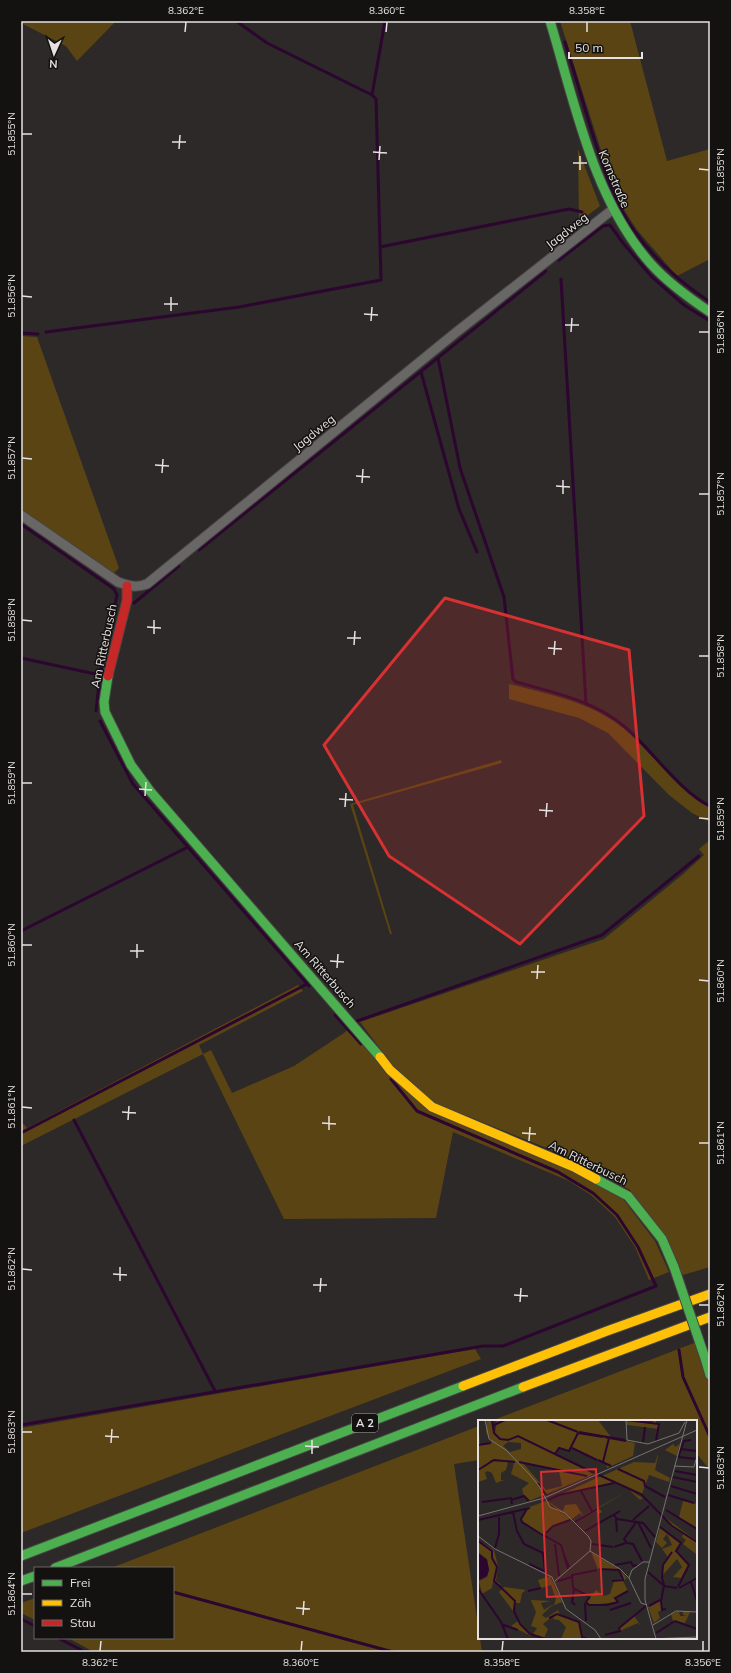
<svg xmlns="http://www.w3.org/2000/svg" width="731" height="1673" font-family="Mulish,sans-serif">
<rect width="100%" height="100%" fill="#2c2928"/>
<path fill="#5b4413" d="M 21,21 L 116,21 L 77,61 L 66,46 L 21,23 Z
M 560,21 L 630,21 L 667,161 L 710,149 L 710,259 L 677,276 L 637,230 L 621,205 L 604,160 Z
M 578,149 L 600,206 L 579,222 Z
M 21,336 L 37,337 L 119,568 L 113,574 L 21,509 Z
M 509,684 C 548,694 591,702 623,728 C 654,752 674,789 710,808 L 710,822 L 692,813 L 669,795 L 608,733 L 579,718 L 509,699 Z
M 501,760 L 502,763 L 353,805 L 392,934 L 390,934 L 350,804 Z
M 710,840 L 710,1267 L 683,1275 L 630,1190 L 574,1159 L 435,1103 L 393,1066 L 360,1022 L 604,939 L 682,875 L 704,855 L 699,849 Z
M 298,985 L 303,991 L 199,1045 L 203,1054 L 211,1050 L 232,1093 L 294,1066 L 344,1033 L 350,1028 L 425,1108 L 572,1169 L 623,1199 L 655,1241 L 669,1272 L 649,1280 L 635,1247 L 615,1217 L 591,1195 L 569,1181 L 453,1132 L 436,1218 L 284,1219 L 203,1054 L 21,1146 L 21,1121 L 27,1128 Z
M 694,1343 L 710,1356 L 710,1470 L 696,1453 L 696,1421 L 491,1421 Z
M 475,1349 L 481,1359 L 21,1533 L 21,1428 Z
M 479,1426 L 479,1460 L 454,1464 L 482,1652 L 94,1652 L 68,1638 L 173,1638 L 173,1568 L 111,1568 Z
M 35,1598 L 35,1620 L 21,1613 L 21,1603 Z"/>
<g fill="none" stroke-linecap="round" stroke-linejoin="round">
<path stroke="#2c062f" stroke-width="3" d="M 565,42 C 574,72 583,102 592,132 C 603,166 614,203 635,232 C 655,260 681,283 710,302
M 372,95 L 385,21
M 380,247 L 569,209 L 582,212
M 559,260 L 603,226 L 610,225 L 623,243 L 651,276 L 684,305 L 710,321
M 561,279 L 586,704
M 46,332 L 239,307 L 381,280 L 376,99 L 372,95 L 267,43 L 236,21
M 21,333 L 38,334
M 438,358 L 460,468 L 504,597 L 513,679 L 516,682 C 553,692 595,701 625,727 C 651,749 681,793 710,806
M 421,372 L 459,509 L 477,552
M 21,524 L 114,589 L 117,595 L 100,675 L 96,711
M 199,550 L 546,271
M 134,603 L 179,566
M 21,658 L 100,675
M 100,721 L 133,784 L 309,986
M 21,931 L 188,847
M 335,1015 L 361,1044
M 357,1021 L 602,935 L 699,856
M 74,1120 L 215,1391
M 21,1133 L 307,984
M 679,1350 L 683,1377 L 710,1437
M 21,1425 L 483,1346 L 503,1346 L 656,1286 L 638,1247 L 617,1215 L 593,1193 L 558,1172 L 417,1111 L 391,1079
M 173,1592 L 393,1652
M 21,1619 L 35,1626
M 58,1638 L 85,1652"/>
<defs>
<path id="street" d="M 21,515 L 118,582 C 129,586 136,588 147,584 L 454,334 L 612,210"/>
<path id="fast" d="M 550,21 C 575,103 593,199 651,264 C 668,283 689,298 710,312
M 108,676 L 104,702 L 105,712 L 131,765 L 150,791 L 380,1057
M 596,1179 L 628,1196 L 662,1239 L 674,1267
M 705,1358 L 710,1375
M 21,1556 L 463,1386
M 55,1568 L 523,1387
M 21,1581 L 35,1576"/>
<path id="slow" d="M 380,1057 L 390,1070 L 432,1107 L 574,1167 L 596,1179
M 463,1386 L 607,1331 L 710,1294
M 523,1387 L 710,1317"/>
<path id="jam" d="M 108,676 L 127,600 L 127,586"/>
</defs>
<use href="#street" stroke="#474444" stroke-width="11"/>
<use href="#fast" stroke="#474444" stroke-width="11"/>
<use href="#slow" stroke="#474444" stroke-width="11"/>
<use href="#jam" stroke="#474444" stroke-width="11"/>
<use href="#street" stroke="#696666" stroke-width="9"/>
<use href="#fast" stroke="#4caf50" stroke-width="9"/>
<use href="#slow" stroke="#ffc107" stroke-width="9"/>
<use href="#jam" stroke="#c62828" stroke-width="9"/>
<defs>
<path id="fast-bridge" d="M 674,1267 L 705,1358"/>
</defs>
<use href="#fast-bridge" stroke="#474444" stroke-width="11" stroke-linecap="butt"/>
<use href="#fast-bridge" stroke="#4caf50" stroke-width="9"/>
</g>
<path fill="#d73131" fill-opacity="0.2" stroke="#d73131" stroke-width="3" stroke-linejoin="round" d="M 445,598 L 629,650 L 644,816 L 520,944 L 389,856 L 324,745 Z"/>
<path fill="none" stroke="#e6e2e2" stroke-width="1.5" d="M 185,32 L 186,22M 386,32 L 387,22M 587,32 L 587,22M 22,134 L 32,134M 172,142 L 186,142M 179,149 L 180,135M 373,152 L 387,153M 379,160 L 380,146M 573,163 L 587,163M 699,169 L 709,170M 580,170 L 580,156M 22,296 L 32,297M 164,304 L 178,304M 171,311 L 171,297M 364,314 L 378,315M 371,321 L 372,307M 565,325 L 579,325M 571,332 L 572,318M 699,332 L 709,332M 22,458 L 32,459M 155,465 L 169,466M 162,473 L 163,459M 356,476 L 370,477M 362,483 L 363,469M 556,486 L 570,487M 563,494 L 563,480M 699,494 L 709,494M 22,620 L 32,621M 147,627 L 161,628M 154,634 L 154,620M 347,638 L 361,638M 354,645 L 355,631M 548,648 L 562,649M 554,655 L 555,641M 699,656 L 709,656M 22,783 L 32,783M 139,789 L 152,790M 145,796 L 146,782M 339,799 L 353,800M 345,807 L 346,793M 539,810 L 553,811M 546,817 L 547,803M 699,818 L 709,819M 22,945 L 32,945M 130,951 L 144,951M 137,958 L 137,944M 330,961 L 344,962M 337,968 L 338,954M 531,972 L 545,972M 537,979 L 538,965M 699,980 L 709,981M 22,1107 L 32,1108M 122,1112 L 136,1113M 128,1120 L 129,1106M 322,1123 L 336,1124M 329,1130 L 329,1116M 522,1133 L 536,1134M 529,1141 L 530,1127M 699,1143 L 709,1143M 22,1269 L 32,1270M 113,1274 L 127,1275M 120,1281 L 120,1267M 313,1285 L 327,1285M 320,1292 L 321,1278M 514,1295 L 528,1296M 520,1302 L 521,1288M 699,1305 L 709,1305M 22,1432 L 32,1432M 105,1436 L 119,1437M 111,1443 L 112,1429M 305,1446 L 319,1447M 312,1454 L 312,1440M 699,1467 L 709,1468M 22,1594 L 32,1594M 296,1608 L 310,1609M 303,1615 L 304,1601M 100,1651 L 101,1641M 301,1651 L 302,1641M 502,1651 L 503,1641M 703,1651 L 703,1641"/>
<g text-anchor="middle" stroke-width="3" stroke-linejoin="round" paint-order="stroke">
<rect fill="#141111" stroke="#a7a3a3" stroke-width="1" x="352" y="1414" width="26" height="18" rx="3"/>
<g font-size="11" font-weight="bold" fill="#e6e2e2">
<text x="365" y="1427">A 2</text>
</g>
<g font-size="12" fill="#e6e2e2" stroke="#141111">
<text transform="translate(614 179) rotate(67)" y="4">Kornstraße</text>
<text transform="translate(567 231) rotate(-38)" y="4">Jagdweg</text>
<text transform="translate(314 433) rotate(-39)" y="4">Jagdweg</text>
<text transform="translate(104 646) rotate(-78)" y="4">Am Ritterbusch</text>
<text transform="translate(325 974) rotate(49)" y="4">Am Ritterbusch</text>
<text transform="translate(588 1163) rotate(26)" y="4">Am Ritterbusch</text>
</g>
</g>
<g transform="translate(478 1420)">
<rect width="219" height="219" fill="#2c2928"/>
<path d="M 9,0 L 13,0 L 17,13 L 19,0 L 120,0 L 133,17 L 157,23 L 155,36 L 129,48 L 128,43 L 93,28 L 91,32 L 81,29 L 77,34 L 70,31 L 117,54 L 51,81 L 46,76 L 44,69 L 51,63 L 33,54 L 36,43 L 30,42 L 28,50 L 23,53 L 23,60 L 26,60 L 18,63 L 14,53 L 9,51 L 7,53 L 9,59 L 0,62 L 0,50 L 6,48 L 13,41 L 25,42 L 13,40 L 6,48 L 0,50 L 0,6 L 2,24 L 14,22 L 8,12 ZM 30,22 L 43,23 L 43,29 L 32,32 L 25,26 ZM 45,43 L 81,51 L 84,66 L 68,70 ZM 149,0 L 173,3 L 178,0 L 178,3 L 182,3 L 181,9 L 149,5 ZM 202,23 L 199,36 L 187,30 L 195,24 L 198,27 ZM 180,34 L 180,36 L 177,50 L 192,58 L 191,62 L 171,55 L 164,74 L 124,56 L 156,42 L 177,43 ZM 123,56 L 136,63 L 83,74 L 95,69 ZM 151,70 L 165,78 L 162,80 L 151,70 L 121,88 L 124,92 L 121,94 L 117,90 L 98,102 L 105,97 L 102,93 L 94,99 L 73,87 L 69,81 L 85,91 L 87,85 L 98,84 L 105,96 ZM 68,81 L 93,99 L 75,106 L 65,116 L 49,106 L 43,99 L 49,88 ZM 205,81 L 219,84 L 219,108 L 201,97 ZM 185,96 L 219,121 L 218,134 L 205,124 L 208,120 L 204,117 L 205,114 L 193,107 ZM 182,107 L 203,123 L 198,131 L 210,145 L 203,158 L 195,157 L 204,147 L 199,139 L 184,156 L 185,145 L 190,137 L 184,129 L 194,125 L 189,114 L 185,119 L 189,123 L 184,128 L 178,122 ZM 0,121 L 16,130 L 20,146 L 18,161 L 24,165 L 15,162 L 14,168 L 4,174 L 1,161 L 9,157 L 11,150 L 9,139 L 0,132 ZM 113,132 L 141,149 L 120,149 ZM 142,150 L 149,158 L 145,161 L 150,171 L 137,178 L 140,182 L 111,185 L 108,182 L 118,170 L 126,176 L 132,174 L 136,161 L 145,158 ZM 72,156 L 84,182 L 72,187 L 64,195 L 68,198 L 80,190 L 82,195 L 101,202 L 104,217 L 108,219 L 83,219 L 88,207 L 81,200 L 75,199 L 76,195 L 65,204 L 70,209 L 66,218 L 55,214 L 59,208 L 53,206 L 58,192 L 51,176 L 53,180 L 73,181 L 63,183 L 66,190 L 72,186 L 76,185 L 78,179 L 73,165 L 63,168 L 60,160 ZM 26,167 L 48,170 L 44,173 L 42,183 L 36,183 L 35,191 L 21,172 ZM 182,180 L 184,190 L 180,192 L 182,198 L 176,203 L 170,187 ZM 201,191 L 202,196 L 209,196 L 205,195 L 205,191 L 212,192 L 207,203 L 195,201 L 193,194 ZM 156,196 L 163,206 L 160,203 L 142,211 L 141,208 ZM 40,201 L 54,215 L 53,216 L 33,206 Z" fill="#5b4413" fill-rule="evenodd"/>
<path d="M 0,133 L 9,140 L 11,150 L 9,156 L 1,160 L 0,172 Z" fill="#2c062f"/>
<path fill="none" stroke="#2c062f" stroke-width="2" d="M 14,0 L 16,13 L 22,19 L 30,20 L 40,16 L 116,53M 69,0 L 100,12M 148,0 L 181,4 L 178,21M 16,5 L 27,0M 101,12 L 147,20M 100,13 L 125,17M 126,17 L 148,21M 165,22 L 167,7M 0,25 L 13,23M 94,28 L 119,40M 203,29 L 218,31M 77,34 L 81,28 L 91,31 L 100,13M 201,37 L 218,39M 200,38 L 206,21 L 213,20M 120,40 L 133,46M 41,42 L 109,56M 125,42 L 131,18M 140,49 L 166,61 L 167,66 L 187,77M 0,50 L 16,40 L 37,42M 197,51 L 219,55M 121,55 L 163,74 L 194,106 L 219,122M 195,57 L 219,62M 60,63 L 68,75M 193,66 L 219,74M 103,71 L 114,91M 190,75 L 216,83M 33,80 L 46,76 L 51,81M 70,80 L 81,75 L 136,63M 4,82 L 33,78 L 34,84M 49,89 L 43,99 L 44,102 L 66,116M 188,90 L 219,109M 35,92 L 39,111 L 46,124 L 65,133 L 67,152M 136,95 L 139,99 L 165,103 L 177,117M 138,99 L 139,112M 0,100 L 52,88M 155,100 L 171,86M 97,102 L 121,88M 160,102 L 173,128M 182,107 L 203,123 L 198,131 L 211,145 L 200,167M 107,111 L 142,91M 68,113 L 75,106 L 92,100M 67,116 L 83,125 L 90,149M 0,121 L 14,131 L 14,138 L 19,147 L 16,161 L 37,181 L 36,191 L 42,204 L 52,214 L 68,219M 149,123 L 146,119 L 159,101M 149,123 L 155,124 L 164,141M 77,124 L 81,156M 114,124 L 135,127M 136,127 L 148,123M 17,128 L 21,114 L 21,95M 86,135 L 91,147M 51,144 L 66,151M 137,145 L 153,142 L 155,146 L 159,145M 121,149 L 141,150 L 145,159M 170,152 L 185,165M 80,161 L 94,157M 134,161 L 146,160M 213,162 L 219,181M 186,166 L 199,168M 201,168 L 219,158M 96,169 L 94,182 L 97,185M 1,170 L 23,202 L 30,219M 50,171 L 63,168M 110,176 L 95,168 L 94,155 L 119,150M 112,177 L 108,182 L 111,185 L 129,185 L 140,182 L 137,178 L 150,171M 107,183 L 108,201M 171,186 L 182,180M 188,189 L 184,190 L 183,181 L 186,165 L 184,158 L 185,145 L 194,132M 132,190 L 153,183M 71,198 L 79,194 L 101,202 L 104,217 L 109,219M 23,204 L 40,210M 178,213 L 197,201 L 219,209M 127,215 L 142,211 L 141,208 L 168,186"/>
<path fill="none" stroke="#767372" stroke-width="1" d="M 7,0 L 11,19 L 28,30 L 52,55 L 61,66 L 72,87 L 87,93 L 110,116 L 113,121 L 112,131M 148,0 L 149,20 L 170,24 L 201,13 L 207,2M 196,46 L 216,47 L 219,36M 0,96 L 66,78 L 219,10M 0,116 L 17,129 L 74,157 L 88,189 L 117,210 L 123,219M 112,131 L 142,149 L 151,158M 77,161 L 112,131M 169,185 L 163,183 L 151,158 L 154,150 L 165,142 L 171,142M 175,205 L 198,191 L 219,192M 172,219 L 219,217M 178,219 L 167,180 L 167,159 L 209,0"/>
<path fill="#d73131" fill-opacity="0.15" stroke="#d73131" stroke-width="2" d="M 118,49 L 124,174 L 69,177 L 63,52 Z"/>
<rect width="219" height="219" fill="none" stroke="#e6e2e2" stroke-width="2"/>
</g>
<rect width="731" height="1673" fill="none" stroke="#141111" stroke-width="44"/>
<rect x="34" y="1567" width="140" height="72" fill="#141111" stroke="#686565"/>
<rect x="42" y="1580" width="20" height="6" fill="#4caf50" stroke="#686565"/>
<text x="70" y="1587" font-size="12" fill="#e6e2e2">Frei</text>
<rect x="42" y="1600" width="20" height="6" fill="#ffc107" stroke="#686565"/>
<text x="70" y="1607" font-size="12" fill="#e6e2e2">Zäh</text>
<rect x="42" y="1620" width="20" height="6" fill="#c62828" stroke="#686565"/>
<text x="70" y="1627" font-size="12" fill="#e6e2e2">Stau</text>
<g transform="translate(54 54) rotate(183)" stroke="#141111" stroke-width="3" paint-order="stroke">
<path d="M0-3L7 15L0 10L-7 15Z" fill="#e6e2e2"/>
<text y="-6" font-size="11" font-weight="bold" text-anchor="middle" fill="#e6e2e2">N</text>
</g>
<path d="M569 52v6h73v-6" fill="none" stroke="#e6e2e2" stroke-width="2"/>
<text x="575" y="52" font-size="12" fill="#e6e2e2" stroke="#141111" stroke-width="3" paint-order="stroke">50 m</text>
<rect x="22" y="22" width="687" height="1629" fill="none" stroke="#e6e2e2" stroke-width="1.5"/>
<g font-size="10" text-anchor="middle" fill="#e6e2e2">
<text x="186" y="14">8.362°E</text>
<text x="387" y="14">8.360°E</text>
<text x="587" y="14">8.358°E</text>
<text transform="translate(11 134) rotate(-90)" y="4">51.855°N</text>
<text transform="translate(720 170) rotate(-90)" y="4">51.855°N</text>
<text transform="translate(11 296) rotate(-90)" y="4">51.856°N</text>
<text transform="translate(720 332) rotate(-90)" y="4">51.856°N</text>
<text transform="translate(11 458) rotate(-90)" y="4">51.857°N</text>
<text transform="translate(720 494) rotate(-90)" y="4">51.857°N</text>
<text transform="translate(11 620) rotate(-90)" y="4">51.858°N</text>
<text transform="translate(720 656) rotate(-90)" y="4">51.858°N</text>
<text transform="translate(11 783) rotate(-90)" y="4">51.859°N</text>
<text transform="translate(720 819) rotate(-90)" y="4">51.859°N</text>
<text transform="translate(11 945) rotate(-90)" y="4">51.860°N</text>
<text transform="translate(720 981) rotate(-90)" y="4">51.860°N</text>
<text transform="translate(11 1107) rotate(-90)" y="4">51.861°N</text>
<text transform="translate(720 1143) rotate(-90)" y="4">51.861°N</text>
<text transform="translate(11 1269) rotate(-90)" y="4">51.862°N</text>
<text transform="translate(720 1305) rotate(-90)" y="4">51.862°N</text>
<text transform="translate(11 1432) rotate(-90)" y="4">51.863°N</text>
<text transform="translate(720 1468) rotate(-90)" y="4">51.863°N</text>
<text transform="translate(11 1594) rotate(-90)" y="4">51.864°N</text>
<text x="100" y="1666">8.362°E</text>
<text x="301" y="1666">8.360°E</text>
<text x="502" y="1666">8.358°E</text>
<text x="703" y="1666">8.356°E</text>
</g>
</svg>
